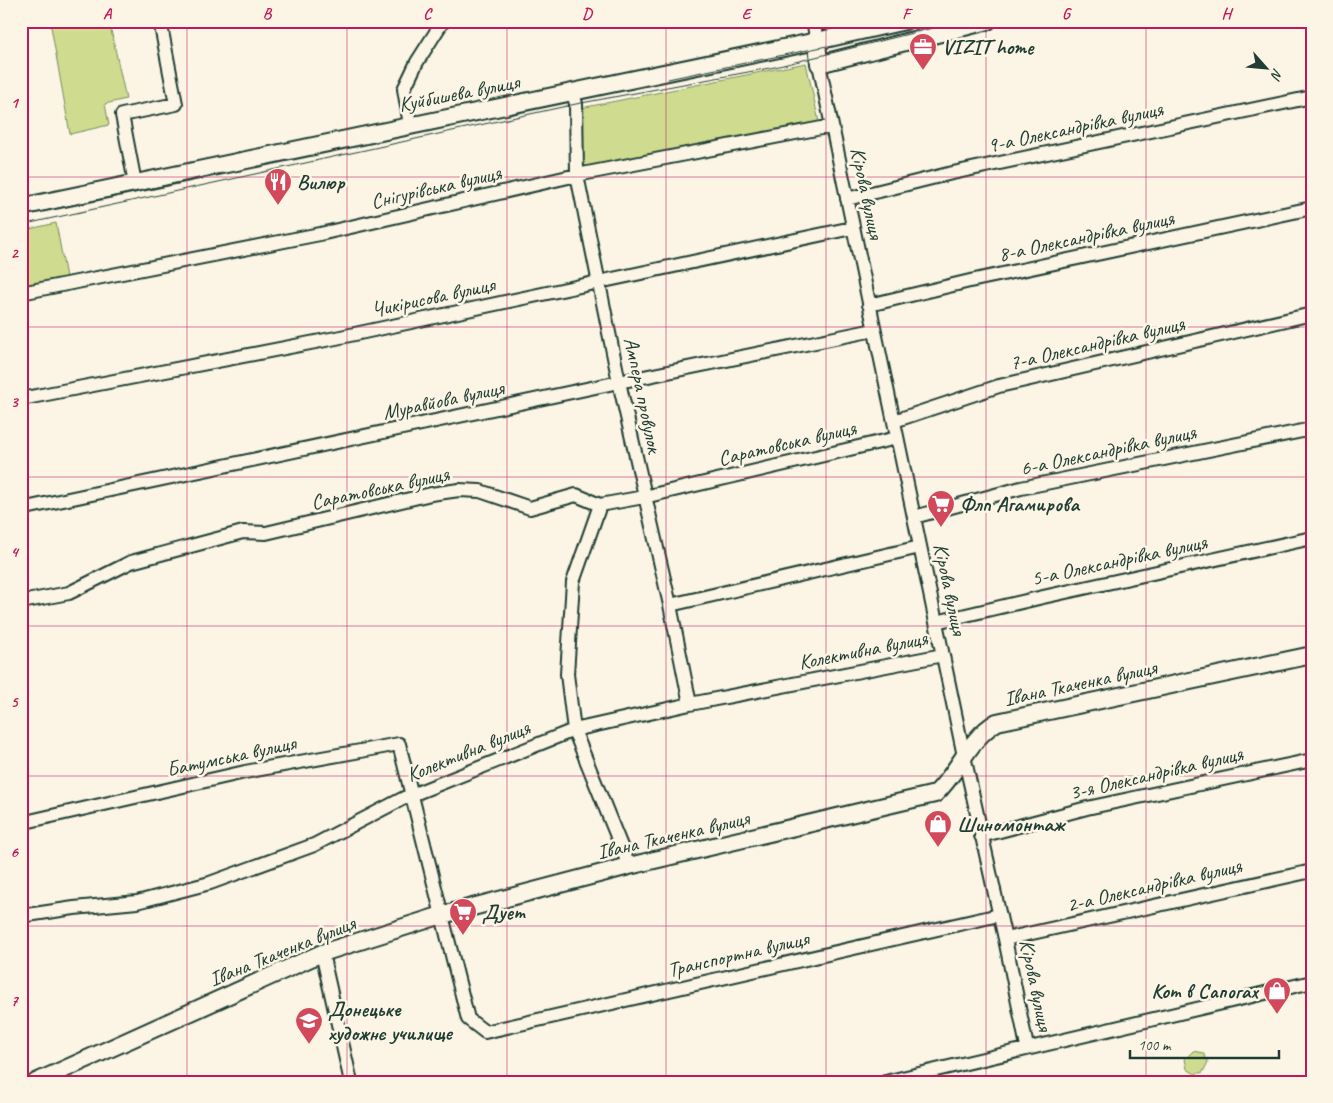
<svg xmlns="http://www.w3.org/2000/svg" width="1333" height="1103" font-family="Caveat,sans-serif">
<rect width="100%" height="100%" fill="#fcf5e5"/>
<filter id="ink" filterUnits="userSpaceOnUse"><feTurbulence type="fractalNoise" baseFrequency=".02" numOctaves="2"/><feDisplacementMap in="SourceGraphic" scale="10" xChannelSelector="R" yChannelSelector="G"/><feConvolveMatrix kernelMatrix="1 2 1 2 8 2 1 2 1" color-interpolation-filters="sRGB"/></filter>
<g filter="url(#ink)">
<path fill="#cfdb8e" stroke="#778c61" d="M 50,21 L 109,21 L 126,99 L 105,104 L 109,125 L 70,134 Z
M 806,63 L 819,122 L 582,169 L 581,108 Z
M 56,223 L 66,277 L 21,286 L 21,231 Z
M 1193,1051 L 1203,1053 L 1208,1062 L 1203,1072 L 1195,1074 L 1187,1069 L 1185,1059 Z"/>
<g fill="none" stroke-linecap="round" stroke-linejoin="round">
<defs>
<path id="minor" d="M 813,21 L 817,41
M 819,64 L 964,756 L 1005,939 L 1027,1047
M 573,92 L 576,104 L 577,175 L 619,382 L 670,605 L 690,704
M 410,125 L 404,89 L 417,62 L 443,21
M 135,183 L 122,115 L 176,104 L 160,21
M 21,190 L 24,206
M 847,199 L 948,174 L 1312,97
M 21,293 L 320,234 L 577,175 L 832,126
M 869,305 L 970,281 L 1312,208
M 21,399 L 336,338 L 852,228
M 894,421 L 999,386 L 1312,314
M 600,505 L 573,582 L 567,674 L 574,730 L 629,866
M 21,509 L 619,382 L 874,330
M 914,517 L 1021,488 L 1312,429
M 21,602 L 69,593 L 131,562 L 243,532 L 266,533 L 431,494 L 459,490 L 480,491 L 530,508 L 576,495 L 600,505 L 644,497 L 897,438
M 670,605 L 920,547
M 936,622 L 1043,597 L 1312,538
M 21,823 L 245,772 L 399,744 L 468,1019 L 485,1032 L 999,915
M 981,836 L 1087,808 L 1312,760
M 21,916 L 74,908 L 137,902 L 210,883 L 314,845 L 404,798 L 574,730 L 690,704 L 943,655
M 1005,939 L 1312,871
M 322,953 L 351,1082
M 885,1082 L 1312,982"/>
<path id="major" d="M 817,41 L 819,64 L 988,21
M 21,207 L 817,41 L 905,21
M 36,1082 L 322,953 L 442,915 L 629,866 L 935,794 C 959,772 968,739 997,722 L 1312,655"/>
</defs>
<use href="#minor" stroke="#1f3d34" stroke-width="16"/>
<use href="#major" stroke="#1f3d34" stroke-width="20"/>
<use href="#minor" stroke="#fcf5e5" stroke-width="12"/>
<use href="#major" stroke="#fcf5e5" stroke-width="16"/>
<path stroke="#1f3d34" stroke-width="1" d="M 668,79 L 827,46
M 21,216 L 222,173
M 21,225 L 576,104 L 775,67 L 961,21"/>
</g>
</g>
<path fill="none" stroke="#c2185b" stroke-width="1" stroke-opacity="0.55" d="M 187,21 L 187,1082M 347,21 L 347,1082M 507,21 L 507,1082M 666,21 L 666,1082M 826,21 L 826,1082M 986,21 L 986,1082M 1146,21 L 1146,1082M 21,177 L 1312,177M 21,327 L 1312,327M 21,477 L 1312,477M 21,626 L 1312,626M 21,776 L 1312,776M 21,926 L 1312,926"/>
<defs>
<symbol id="office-pin" viewBox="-11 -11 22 30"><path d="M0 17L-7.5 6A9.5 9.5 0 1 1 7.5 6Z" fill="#d1495b" stroke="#fcf5e5"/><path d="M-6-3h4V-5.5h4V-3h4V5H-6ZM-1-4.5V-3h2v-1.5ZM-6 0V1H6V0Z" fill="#fff"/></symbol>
<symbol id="restaurant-pin" viewBox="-11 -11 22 30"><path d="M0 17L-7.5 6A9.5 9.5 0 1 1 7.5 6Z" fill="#d1495b" stroke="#fcf5e5"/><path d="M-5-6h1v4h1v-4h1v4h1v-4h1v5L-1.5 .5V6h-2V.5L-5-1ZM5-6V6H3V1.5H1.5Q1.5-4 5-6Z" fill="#fff"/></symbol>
<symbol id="supermarket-pin" viewBox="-11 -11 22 30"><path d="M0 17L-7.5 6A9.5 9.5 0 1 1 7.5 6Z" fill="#d1495b" stroke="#fcf5e5"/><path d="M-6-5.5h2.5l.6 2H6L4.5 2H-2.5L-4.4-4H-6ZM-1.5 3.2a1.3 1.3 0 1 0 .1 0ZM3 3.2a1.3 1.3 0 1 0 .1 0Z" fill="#fff"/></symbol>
<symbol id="shop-pin" viewBox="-11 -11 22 30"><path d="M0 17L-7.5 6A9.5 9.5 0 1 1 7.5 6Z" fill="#d1495b" stroke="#fcf5e5"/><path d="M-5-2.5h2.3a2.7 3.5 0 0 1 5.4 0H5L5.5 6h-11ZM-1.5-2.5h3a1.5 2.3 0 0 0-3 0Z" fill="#fff"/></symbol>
<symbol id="university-pin" viewBox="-11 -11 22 30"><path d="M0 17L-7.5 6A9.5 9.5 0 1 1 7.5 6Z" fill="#d1495b" stroke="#fcf5e5"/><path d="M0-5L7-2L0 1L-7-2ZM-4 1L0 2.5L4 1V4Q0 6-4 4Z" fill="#fff"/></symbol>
</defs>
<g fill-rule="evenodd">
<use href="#office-pin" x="907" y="31" width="32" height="43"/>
<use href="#restaurant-pin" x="262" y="166" width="32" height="43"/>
<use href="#supermarket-pin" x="925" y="488" width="32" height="43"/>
<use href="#shop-pin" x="922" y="808" width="32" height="43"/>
<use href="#supermarket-pin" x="447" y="896" width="32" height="43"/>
<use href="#shop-pin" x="1261" y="975" width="32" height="43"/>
<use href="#university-pin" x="293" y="1005" width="32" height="43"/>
</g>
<g text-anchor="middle" stroke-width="5" stroke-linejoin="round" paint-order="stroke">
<g font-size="21" font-weight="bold" fill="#1f3d34" stroke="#fcf5e5" text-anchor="start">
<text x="942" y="54">VIZIT home</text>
<text x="297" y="189">Вилюр</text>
<text x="960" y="511">Флп Агамирова</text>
<text x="957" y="831">Шиномонтаж</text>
<text x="482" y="919">Дует</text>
<text x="1258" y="998" text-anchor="end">Кот в Сапогах</text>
<text x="328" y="1016">Донецьке<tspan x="328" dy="24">художнє училище</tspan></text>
</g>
<g font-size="21" fill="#1f3d34" stroke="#fcf5e5">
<text transform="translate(459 93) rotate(-11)" y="7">Куйбишева вулиця</text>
<text transform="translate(1075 127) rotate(-12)" y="7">9-а Олександрівка вулиця</text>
<text transform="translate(436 187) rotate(-13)" y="7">Снігурівська вулиця</text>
<text transform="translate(867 193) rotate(78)" y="7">Кірова вулиця</text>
<text transform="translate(1086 236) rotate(-12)" y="7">8-а Олександрівка вулиця</text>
<text transform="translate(433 297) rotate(-12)" y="7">Чикірисова вулиця</text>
<text transform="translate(1097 343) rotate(-13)" y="7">7-а Олександрівка вулиця</text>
<text transform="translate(643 395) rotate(78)" y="7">Ампера провулок</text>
<text transform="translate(443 400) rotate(-12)" y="7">Муравйова вулиця</text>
<text transform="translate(787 443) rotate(-13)" y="7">Саратовська вулиця</text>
<text transform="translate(1108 450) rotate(-12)" y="7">6-а Олександрівка вулиця</text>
<text transform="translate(380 488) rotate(-12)" y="7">Саратовська вулиця</text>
<text transform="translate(1119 560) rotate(-12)" y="7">5-а Олександрівка вулиця</text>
<text transform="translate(950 589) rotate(78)" y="7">Кірова вулиця</text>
<text transform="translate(863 650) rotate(-11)" y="7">Колективна вулиця</text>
<text transform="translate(1080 683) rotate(-12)" y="7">Івана Ткаченка вулиця</text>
<text transform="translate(468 751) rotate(-22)" y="7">Колективна вулиця</text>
<text transform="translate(231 756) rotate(-12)" y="7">Батумська вулиця</text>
<text transform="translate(1156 773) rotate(-13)" y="7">3-я Олександрівка вулиця</text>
<text transform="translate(673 835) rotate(-13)" y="7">Івана Ткаченка вулиця</text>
<text transform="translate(1154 885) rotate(-13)" y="7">2-а Олександрівка вулиця</text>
<text transform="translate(282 951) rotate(-22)" y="7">Івана Ткаченка вулиця</text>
<text transform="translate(738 954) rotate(-13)" y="7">Транспортна вулиця</text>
<text transform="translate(1036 985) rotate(78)" y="7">Кірова вулиця</text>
</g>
</g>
<rect width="1333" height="1103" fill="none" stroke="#fcf5e5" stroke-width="55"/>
<g transform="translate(1266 68) rotate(117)" stroke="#fcf5e5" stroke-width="4" paint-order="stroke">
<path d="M0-4L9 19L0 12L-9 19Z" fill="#1f3d34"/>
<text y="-8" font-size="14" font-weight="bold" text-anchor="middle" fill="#1f3d34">N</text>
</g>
<path d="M1130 1050v8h149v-8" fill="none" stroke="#1f3d34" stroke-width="2.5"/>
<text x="1138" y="1050" font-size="15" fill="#1f3d34" stroke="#fcf5e5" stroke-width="4" paint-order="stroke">100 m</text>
<rect x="28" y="28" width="1278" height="1048" fill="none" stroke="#c2185b" stroke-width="2"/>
<g font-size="16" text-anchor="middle" font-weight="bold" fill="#c2185b">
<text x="107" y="19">A</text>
<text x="267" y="19">B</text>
<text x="427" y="19">C</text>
<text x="587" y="19">D</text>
<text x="746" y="19">E</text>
<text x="906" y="19">F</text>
<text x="1066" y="19">G</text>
<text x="1226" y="19">H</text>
<text x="14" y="108">1</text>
<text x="14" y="258">2</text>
<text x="14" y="407">3</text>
<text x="14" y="557">4</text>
<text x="14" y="707">5</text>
<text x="14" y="857">6</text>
<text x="14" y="1006">7</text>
</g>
</svg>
